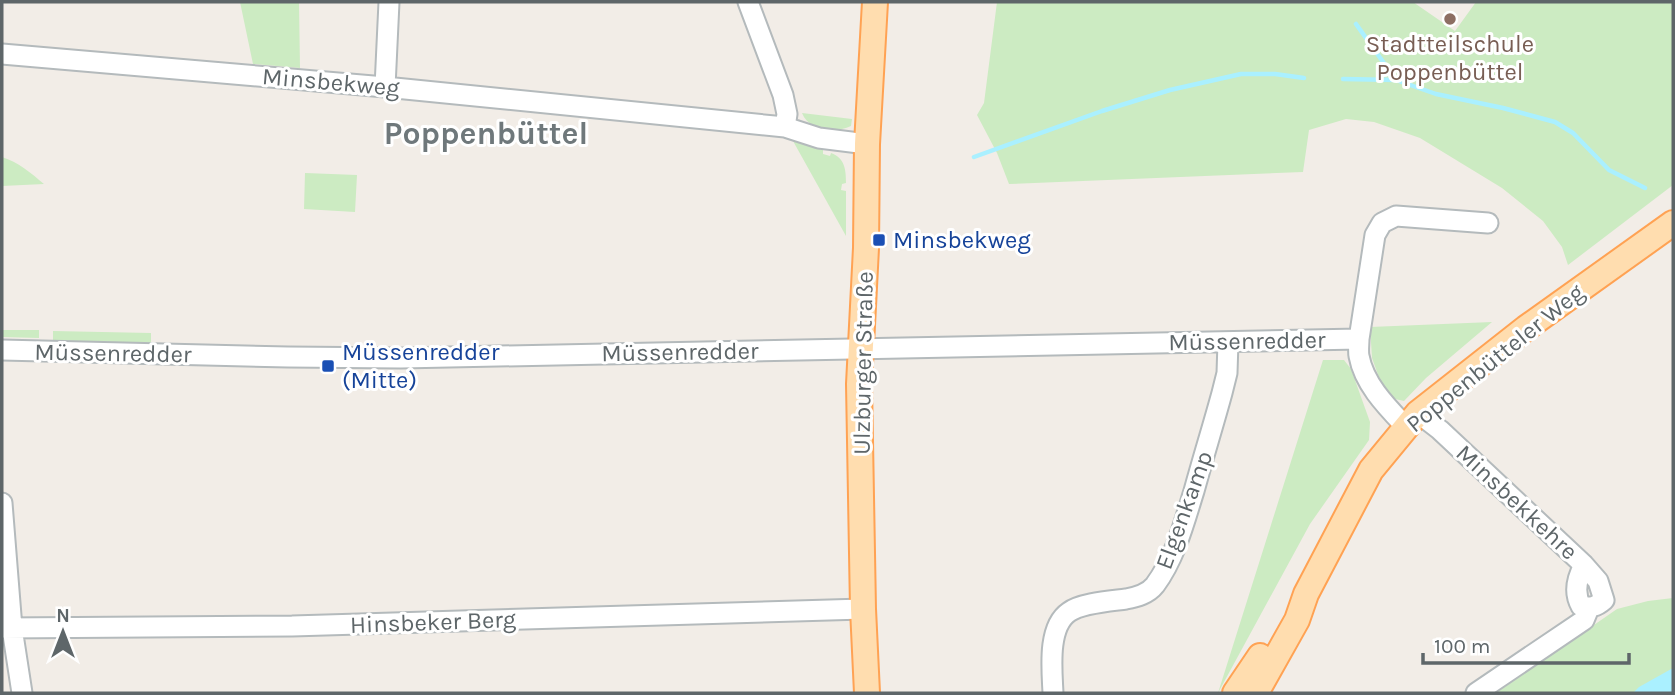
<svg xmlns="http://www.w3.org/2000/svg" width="1675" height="695" font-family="Karla,sans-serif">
<rect width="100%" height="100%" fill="#f2ede7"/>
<path fill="#ccebc2" d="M 240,2 L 299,2 L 300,68 L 253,64 Z
M 997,2 L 1413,2 L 1455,31 L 1476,2 L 1673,2 L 1673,185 L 1568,265 L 1562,247 L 1543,221 L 1502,188 L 1420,138 L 1374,122 L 1346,119 L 1309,130 L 1303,172 L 1009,184 L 997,153 L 977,115 L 984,103 Z
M 802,113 L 852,119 L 851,126 C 835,134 809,131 802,113 Z
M 793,141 L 823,150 L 823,154 L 830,156 L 831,153 C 845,158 846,170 846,183 L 842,184 L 841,190 L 846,191 L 846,236 Z
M 2,157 C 18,162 31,173 44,184 L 2,186 Z
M 305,173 L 357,175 L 355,212 L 304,209 Z
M 1492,322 L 1426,378 L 1404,401 L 1386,397 L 1372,358 L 1370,327 Z
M 2,330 L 39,330 L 39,338 L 2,337 Z
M 53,331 L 151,333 L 151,343 L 53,341 Z
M 1323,360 L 1344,360 L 1351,369 L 1370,422 L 1369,440 L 1310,524 L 1218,693 Z
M 1673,598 L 1673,693 L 1496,693 L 1617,609 L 1648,601 Z"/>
<path fill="#aaf0ff" d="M 1673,668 L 1673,693 L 1633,693 L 1639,687 Z"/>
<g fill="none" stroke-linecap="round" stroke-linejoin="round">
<path stroke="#aaf0ff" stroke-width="4.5" d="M 1356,24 L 1396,80 L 1436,94 L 1503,108 L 1555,122 L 1573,133 L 1609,170 L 1645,188
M 1343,79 L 1396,80
M 974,157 L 1102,111 L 1170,90 L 1241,74 L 1275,74 L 1304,78"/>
<defs>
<path id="minor" d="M 748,2 L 783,95 L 787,114 L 785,127
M 2,54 L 385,87 L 785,127 L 819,138 L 867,144
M 385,87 L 389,2
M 1359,339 C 1359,344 1358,351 1359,356 C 1364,384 1387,407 1406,427
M 2,350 L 288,357 L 401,358 L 1359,339 L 1375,235 L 1382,223 L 1396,216 L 1488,223
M 1418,413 L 1440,430 L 1584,565 C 1577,578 1573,592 1581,606 C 1591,608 1596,607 1604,600 L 1598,581 L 1584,565
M 2,503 L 12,628 L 22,693
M 2,628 L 292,626 L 863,609
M 1053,693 C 1052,670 1047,627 1069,612 C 1081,603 1111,601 1126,599 C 1137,597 1148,594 1155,585 C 1175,558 1184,523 1194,491 C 1203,458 1213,426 1222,393 L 1227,373 L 1228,342
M 1476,693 L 1584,620 L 1589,608"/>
<path id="major" d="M 867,693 L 863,609 L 859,384 L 866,248 L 867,144 L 875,2
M 1235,693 L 1260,656
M 1256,693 L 1297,620 L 1306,594 L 1371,470 L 1418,413 L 1526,328 L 1673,223"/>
</defs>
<use href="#minor" stroke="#b4babc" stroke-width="23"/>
<use href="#major" stroke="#ffa253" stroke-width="28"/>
<use href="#minor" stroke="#fff" stroke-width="19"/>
<use href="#major" stroke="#ffddaf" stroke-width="24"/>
</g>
<circle fill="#8d6e63" stroke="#fff" stroke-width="2.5" cx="1450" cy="19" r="7"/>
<g fill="#1a4fb4" stroke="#fff" stroke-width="2.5">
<rect x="872" y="233" width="14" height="14" rx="3.5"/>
<rect x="321" y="359" width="14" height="14" rx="3.5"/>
</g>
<g text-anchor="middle" stroke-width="6" stroke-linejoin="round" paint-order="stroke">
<g font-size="24" fill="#785e54" stroke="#fff">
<text x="1450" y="52">Stadtteilschule<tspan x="1450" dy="28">Poppenbüttel</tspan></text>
</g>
<g font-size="24" fill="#5e6669" stroke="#fff">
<text transform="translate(331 82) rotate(5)" y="8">Minsbekweg</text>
<text transform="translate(1247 341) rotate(-1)" y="8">Müssenredder</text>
<text transform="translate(680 352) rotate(-1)" y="8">Müssenredder</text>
<text transform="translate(113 353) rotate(1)" y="8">Müssenredder</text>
<text transform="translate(1495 358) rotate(-39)" y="8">Poppenbütteler Weg</text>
<text transform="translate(863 363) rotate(-89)" y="8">Ulzburger Straße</text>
<text transform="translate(1517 502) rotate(43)" y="8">Minsbekkehre</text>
<text transform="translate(1184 510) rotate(-70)" y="8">Elgenkamp</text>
<text transform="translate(433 622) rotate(-2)" y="8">Hinsbeker Berg</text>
</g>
<g font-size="24" fill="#164399" stroke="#fff" text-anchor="start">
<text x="893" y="248">Minsbekweg</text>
<text x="342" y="360">Müssenredder<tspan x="342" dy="28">(Mitte)</tspan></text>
</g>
<g font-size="32" font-weight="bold" fill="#6f787b" stroke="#fff">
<text x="486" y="144">Poppenbüttel</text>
</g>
</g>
<rect width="1675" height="695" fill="none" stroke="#5e6669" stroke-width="7"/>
<g transform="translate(63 632)" stroke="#ffffff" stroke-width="5" paint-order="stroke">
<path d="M0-5L12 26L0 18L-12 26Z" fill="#5e6669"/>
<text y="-10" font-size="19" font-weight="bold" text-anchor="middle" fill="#5e6669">N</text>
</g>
<path d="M1423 653v10h206v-10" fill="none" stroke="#5e6669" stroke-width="3.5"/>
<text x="1434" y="653" font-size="21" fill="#5e6669" stroke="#ffffff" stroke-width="5" paint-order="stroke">100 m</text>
</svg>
